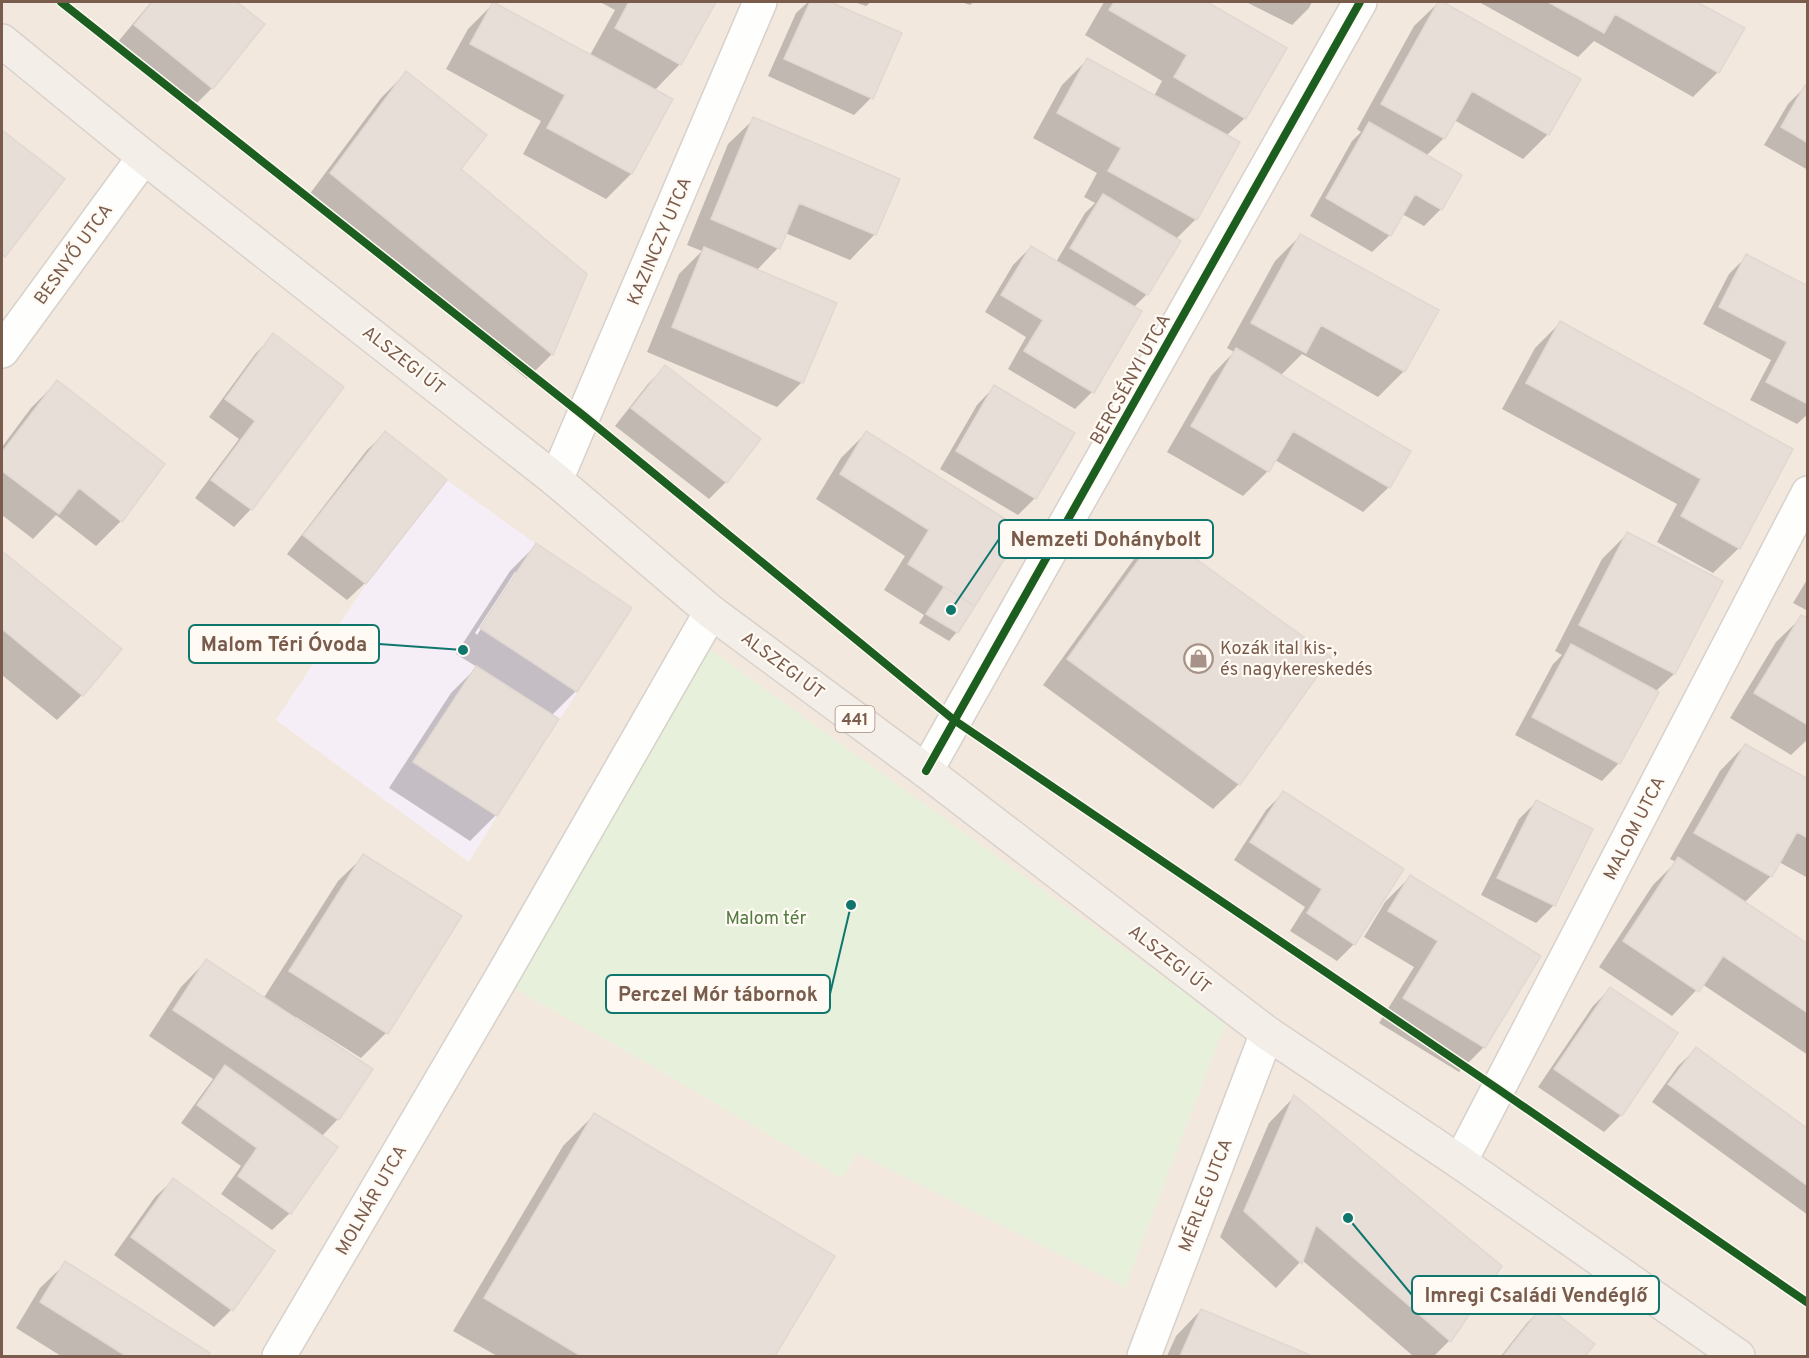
<svg xmlns="http://www.w3.org/2000/svg" width="1809" height="1358" font-family="Overpass,sans-serif">
<rect width="100%" height="100%" fill="#f9f5f0"/>
<path fill="#f2e8de" d="M 2,2 L 1807,2 L 1807,1356 L 2,1356 Z"/>
<path fill="#f6eef6" d="M 447,480 L 536,544 L 632,608 L 497,816 L 469,862 L 276,720 L 366,584 Z"/>
<path fill="#e7f0db" d="M 708,648 L 1226,1022 L 1125,1287 L 857,1153 L 842,1178 L 623,1049 L 511,987 Z"/>
<path fill="#0003" fill-rule="evenodd" d="M 151,2 L 235,2 L 263,24 L 212,88 L 195,105 L 117,43 Z
M 600,2 L 715,2 L 680,64 L 654,91 L 671,100 L 631,174 L 606,199 L 523,154 L 541,121 L 446,69 L 468,29 L 494,3 L 590,55 L 615,10 Z
M 808,2 L 826,2 L 900,34 L 871,98 L 854,115 L 768,76 L 796,13 Z
M 854,2 L 871,2 L 866,6 Z
M 961,2 L 974,2 L 970,5 Z
M 1104,2 L 1204,2 L 1285,49 L 1245,118 L 1226,136 L 1238,142 L 1196,219 L 1175,240 L 1147,294 L 1133,308 L 1092,392 L 1075,409 L 1008,369 L 1026,337 L 985,312 L 1013,265 L 1031,247 L 1056,262 L 1085,213 L 1095,203 L 1084,197 L 1097,173 L 1033,138 L 1062,85 L 1087,60 L 1154,96 L 1162,81 L 1085,35 Z
M 1246,2 L 1312,2 L 1309,8 L 1292,25 Z
M 1439,2 L 1579,79 L 1548,134 L 1523,159 L 1454,120 L 1444,138 L 1426,156 L 1441,209 L 1424,226 L 1402,214 L 1390,235 L 1372,252 L 1310,216 L 1352,141 L 1361,132 L 1357,129 L 1414,26 Z
M 1479,2 L 1694,2 L 1743,29 L 1718,72 L 1693,97 L 1594,41 L 1578,57 Z
M 406,73 L 459,169 L 585,274 L 552,354 L 527,379 L 306,199 L 381,98 Z
M 1805,87 L 1808,88 L 1808,170 L 1764,145 L 1788,104 Z
M 754,119 L 875,234 L 850,260 L 785,233 L 778,248 L 756,271 L 802,382 L 777,407 L 647,352 L 679,274 L 702,251 L 687,245 L 728,144 Z
M 2,131 L 63,179 L 2,258 Z
M 1300,236 L 1437,311 L 1404,371 L 1378,397 L 1302,354 L 1280,376 L 1389,487 L 1363,512 L 1275,460 L 1268,471 L 1243,496 L 1167,452 L 1211,376 L 1234,352 L 1227,348 L 1275,261 Z
M 1747,256 L 1808,288 L 1808,414 L 1797,424 L 1750,400 L 1771,360 L 1703,324 L 1729,274 Z
M 1560,323 L 1791,450 L 1739,548 L 1713,573 L 1657,542 L 1677,504 L 1502,409 L 1535,348 Z
M 274,335 L 342,387 L 251,509 L 234,527 L 195,498 L 239,439 L 209,417 L 256,353 Z
M 665,367 L 726,482 L 709,499 L 615,426 L 648,384 Z
M 57,382 L 121,521 L 96,546 L 56,515 L 33,539 L 2,515 L 2,447 L 31,408 Z
M 994,387 L 1035,498 L 1018,515 L 940,469 L 977,405 Z
M 385,433 L 365,583 L 347,600 L 287,554 L 367,450 Z
M 866,433 L 1021,530 L 957,632 L 949,641 L 919,623 L 924,615 L 884,590 L 905,556 L 816,499 L 841,458 Z
M 1159,534 L 1239,784 L 1213,809 L 1043,685 L 1134,559 Z
M 1627,534 L 1721,582 L 1674,674 L 1656,691 L 1619,763 L 1602,781 L 1515,735 L 1553,664 L 1562,655 L 1555,651 L 1602,559 Z
M 536,545 L 576,691 L 551,716 L 557,720 L 495,816 L 470,841 L 389,788 L 451,693 L 477,667 L 456,654 L 510,571 ZM 515,572 L 518,572 L 477,635 L 475,633 Z
M 2,552 L 120,649 L 82,695 L 57,720 L 2,675 Z
M 1808,578 L 1808,611 L 1793,603 Z
M 1802,617 L 1808,620 L 1808,739 L 1791,755 L 1730,718 L 1776,642 Z
M 1745,745 L 1808,780 L 1808,878 L 1779,862 L 1771,876 L 1744,903 L 1808,945 L 1808,1055 L 1702,984 L 1672,1016 L 1599,967 L 1653,885 L 1676,862 L 1670,859 L 1720,771 Z
M 1283,793 L 1354,944 L 1337,961 L 1290,931 L 1305,907 L 1234,860 L 1266,810 Z
M 1536,802 L 1591,829 L 1554,905 L 1536,923 L 1481,895 L 1519,819 Z
M 364,856 L 386,1033 L 361,1058 L 296,1017 L 294,1019 L 338,1119 L 321,1137 L 336,1148 L 290,1213 L 272,1230 L 221,1194 L 241,1166 L 181,1123 L 213,1079 L 149,1036 L 181,987 L 206,961 L 263,999 L 338,881 Z
M 1410,877 L 1539,957 L 1484,1047 L 1459,1072 L 1379,1023 L 1414,967 L 1364,937 L 1385,902 Z
M 1610,989 L 1621,1115 L 1604,1132 L 1538,1087 L 1593,1006 Z
M 1696,1049 L 1808,1130 L 1808,1215 L 1652,1102 L 1678,1066 Z
M 1294,1097 L 1500,1266 L 1449,1341 L 1434,1356 L 1413,1356 L 1302,1260 L 1276,1288 L 1220,1237 L 1269,1123 Z
M 595,1114 L 833,1257 L 773,1356 L 497,1356 L 453,1331 L 563,1146 Z
M 173,1180 L 273,1252 L 231,1310 L 214,1327 L 114,1255 L 155,1197 Z
M 66,1263 L 208,1353 L 206,1356 L 61,1356 L 16,1328 L 40,1288 Z
M 1544,1306 L 1593,1344 L 1583,1356 L 1501,1356 L 1527,1323 Z
M 1201,1310 L 1308,1356 L 1167,1356 L 1176,1336 Z"/>
<path fill="#e6ded7" stroke="#e2d8d2" stroke-width="1.5" d="M 152,2 L 237,2 L 265,24 L 213,89 L 134,25 Z
M 493,2 L 673,99 L 632,174 L 547,128 L 565,95 L 470,44 Z
M 629,2 L 716,2 L 681,65 L 615,28 Z
M 810,2 L 830,2 L 902,33 L 873,99 L 784,59 Z
M 1114,2 L 1207,2 L 1287,48 L 1246,119 L 1174,77 L 1187,55 L 1109,10 Z
M 1438,2 L 1443,2 L 1581,79 L 1549,135 L 1472,91 L 1445,139 L 1381,104 Z
M 1548,2 L 1697,2 L 1745,28 L 1719,73 L 1615,14 L 1604,33 Z
M 1087,58 L 1240,142 L 1197,220 L 1108,171 L 1121,148 L 1057,113 Z
M 406,71 L 487,135 L 461,169 L 587,274 L 553,355 L 330,173 Z
M 1805,85 L 1808,86 L 1808,143 L 1781,127 Z
M 753,117 L 900,179 L 876,235 L 799,203 L 780,249 L 711,219 Z
M 1369,122 L 1462,175 L 1442,210 L 1415,194 L 1391,236 L 1326,198 Z
M 2,130 L 65,179 L 5,257 L 2,254 Z
M 1103,194 L 1181,241 L 1148,295 L 1070,248 Z
M 1300,234 L 1439,310 L 1405,372 L 1321,325 L 1306,353 L 1251,323 Z
M 1031,246 L 1142,311 L 1094,393 L 1024,351 L 1043,320 L 1001,295 Z
M 704,247 L 837,303 L 803,383 L 672,327 Z
M 1746,254 L 1808,286 L 1808,404 L 1766,382 L 1787,342 L 1719,307 Z
M 1560,321 L 1793,449 L 1740,549 L 1681,516 L 1701,479 L 1526,383 Z
M 273,333 L 344,387 L 252,510 L 211,480 L 255,421 L 225,399 Z
M 1236,348 L 1411,451 L 1390,488 L 1293,431 L 1269,472 L 1191,426 Z
M 665,365 L 761,439 L 727,483 L 631,408 Z
M 57,380 L 165,464 L 122,522 L 79,488 L 59,514 L 2,471 L 2,452 Z
M 994,385 L 1075,433 L 1036,499 L 956,451 Z
M 385,431 L 447,480 L 366,584 L 303,535 Z
M 866,431 L 1023,530 L 975,606 L 908,564 L 929,530 L 840,474 Z
M 1159,532 L 1331,657 L 1240,785 L 1067,659 Z
M 1627,532 L 1723,581 L 1675,674 L 1579,625 Z
M 536,543 L 632,608 L 577,692 L 480,628 Z
M 2,551 L 122,649 L 83,696 L 2,629 Z
M 944,587 L 975,606 L 958,633 L 926,614 Z
M 1801,615 L 1808,618 L 1808,725 L 1754,693 Z
M 1571,644 L 1659,692 L 1620,764 L 1532,717 Z
M 476,666 L 559,719 L 497,816 L 413,762 Z
M 1745,744 L 1808,779 L 1808,838 L 1797,832 L 1772,877 L 1694,833 Z
M 1283,791 L 1404,869 L 1355,945 L 1307,913 L 1322,889 L 1250,842 Z
M 1536,800 L 1593,829 L 1555,906 L 1497,878 Z
M 363,854 L 462,916 L 388,1034 L 289,971 Z
M 1678,857 L 1808,944 L 1808,1013 L 1723,956 L 1699,992 L 1623,941 Z
M 1410,875 L 1541,956 L 1485,1048 L 1403,998 L 1438,941 L 1388,911 Z
M 206,959 L 373,1069 L 339,1120 L 173,1010 Z
M 1610,987 L 1678,1033 L 1622,1116 L 1554,1069 Z
M 1696,1047 L 1808,1129 L 1808,1186 L 1668,1084 Z
M 225,1065 L 338,1147 L 291,1214 L 238,1176 L 257,1148 L 197,1105 Z
M 1294,1095 L 1502,1266 L 1451,1342 L 1316,1225 L 1302,1264 L 1244,1211 Z
M 594,1113 L 835,1256 L 775,1356 L 581,1356 L 484,1298 Z
M 173,1178 L 275,1251 L 233,1311 L 131,1237 Z
M 65,1261 L 210,1353 L 208,1356 L 126,1356 L 40,1302 Z
M 1544,1304 L 1595,1344 L 1585,1356 L 1503,1356 Z
M 1201,1309 L 1310,1355 L 1309,1356 L 1180,1356 Z"/>
<g fill="none" stroke-linecap="round" stroke-linejoin="round">
<defs>
<path id="street" d="M 2,351 L 144,157
M 556,480 L 760,2
M 926,771 L 1360,2
M 1460,1162 L 1808,493
M 279,1356 L 500,980 L 711,612
M 1144,1356 L 1267,1033"/>
<path id="primary" d="M 2,41 L 144,157 L 556,480 L 711,612 L 926,771 L 1267,1033 L 1460,1162 L 1738,1356"/>
</defs>
<use href="#street" stroke="#d7d1cb" stroke-width="36"/>
<use href="#primary" stroke="#dad1cc" stroke-width="36"/>
<use href="#street" stroke="#fefefd" stroke-width="33"/>
<use href="#primary" stroke="#f3eee8" stroke-width="33"/>
<defs>
<path id="cycleway" d="M 61,2 L 584,416 L 954,720 L 1498,1089 L 1808,1303
M 926,771 L 1360,2"/>
</defs>
<use href="#cycleway" stroke="#fffaf3" stroke-width="11"/>
<use href="#cycleway" stroke="#1b5e20" stroke-width="8"/>
</g>
<defs>
<symbol id="shop-ring" viewBox="-11 -11 22 22"><circle r="9.5" fill="#fffaf3" stroke="#a69286" stroke-width="1.5"/><path d="M-5-2.5h2.3a2.7 3.5 0 0 1 5.4 0H5L5.5 6h-11ZM-1.5-2.5h3a1.5 2.3 0 0 0-3 0Z" fill="#a69286"/></symbol>
</defs>
<g fill-rule="evenodd">
<use href="#shop-ring" x="1182" y="642" width="33" height="33"/>
</g>
<g text-anchor="middle" stroke-width="4.5" stroke-linejoin="round" paint-order="stroke">
<rect fill="#fffaf3" stroke="#a28b7f" stroke-width="1.5" x="835.5" y="706" width="39" height="26" rx="4.5"/>
<g font-size="16" font-weight="bold" fill="#7a5c4d">
<text x="855" y="725">441</text>
</g>
<g font-size="18" fill="#7a5c4d" stroke="#fffaf3">
<text transform="translate(659 241) rotate(-67)" y="6">KAZINCZY UTCA</text>
<text transform="translate(73 254) rotate(-54)" y="6">BESNYŐ UTCA</text>
<text transform="translate(404 360) rotate(38)" y="6">ALSZEGI ÚT</text>
<text transform="translate(1130 379) rotate(-61)" y="6">BERCSÉNYI UTCA</text>
<text transform="translate(783 665) rotate(37)" y="6">ALSZEGI ÚT</text>
<text transform="translate(1634 828) rotate(-63)" y="6">MALOM UTCA</text>
<text transform="translate(1170 959) rotate(38)" y="6">ALSZEGI ÚT</text>
<text transform="translate(1205 1195) rotate(-69)" y="6">MÉRLEG UTCA</text>
<text transform="translate(371 1200) rotate(-60)" y="6">MOLNÁR UTCA</text>
</g>
<g font-size="18" fill="#7a5c4d" stroke="#fffaf3" text-anchor="start">
<text x="1220" y="654">Kozák ital kis-,<tspan x="1220" dy="21">és nagykereskedés</tspan></text>
</g>
<g font-size="18" fill="#537a41" stroke="#fffaf3">
<text x="766" y="924">Malom tér</text>
</g>
</g>
<path fill="none" stroke="#0f766e" stroke-width="2" d="M951 610L999 539M463 650L379 644M851 905L830 994M1348 1218L1412 1295"/>
<g fill="#0f766e" stroke="#fffaf3" stroke-width="2">
<circle cx="951" cy="610" r="6"/>
<circle cx="463" cy="650" r="6"/>
<circle cx="851" cy="905" r="6"/>
<circle cx="1348" cy="1218" r="6"/>
</g>
<g fill="#fffaf3" stroke="#0f766e" stroke-width="2">
<rect x="999" y="520" width="214" height="38" rx="6"/>
<rect x="189" y="625" width="190" height="38" rx="6"/>
<rect x="606" y="975" width="224" height="38" rx="6"/>
<rect x="1412" y="1276" width="247" height="38" rx="6"/>
</g>
<g font-size="20" text-anchor="middle" font-weight="bold" fill="#7a5c4d">
<text x="1106" y="546">Nemzeti Dohánybolt</text>
<text x="284" y="651">Malom Téri Óvoda</text>
<text x="718" y="1001">Perczel Mór tábornok</text>
<text x="1536" y="1302">Imregi Családi Vendéglő</text>
</g>
<rect width="1809" height="1358" fill="none" stroke="#7a5c4d" stroke-width="6"/>
</svg>
